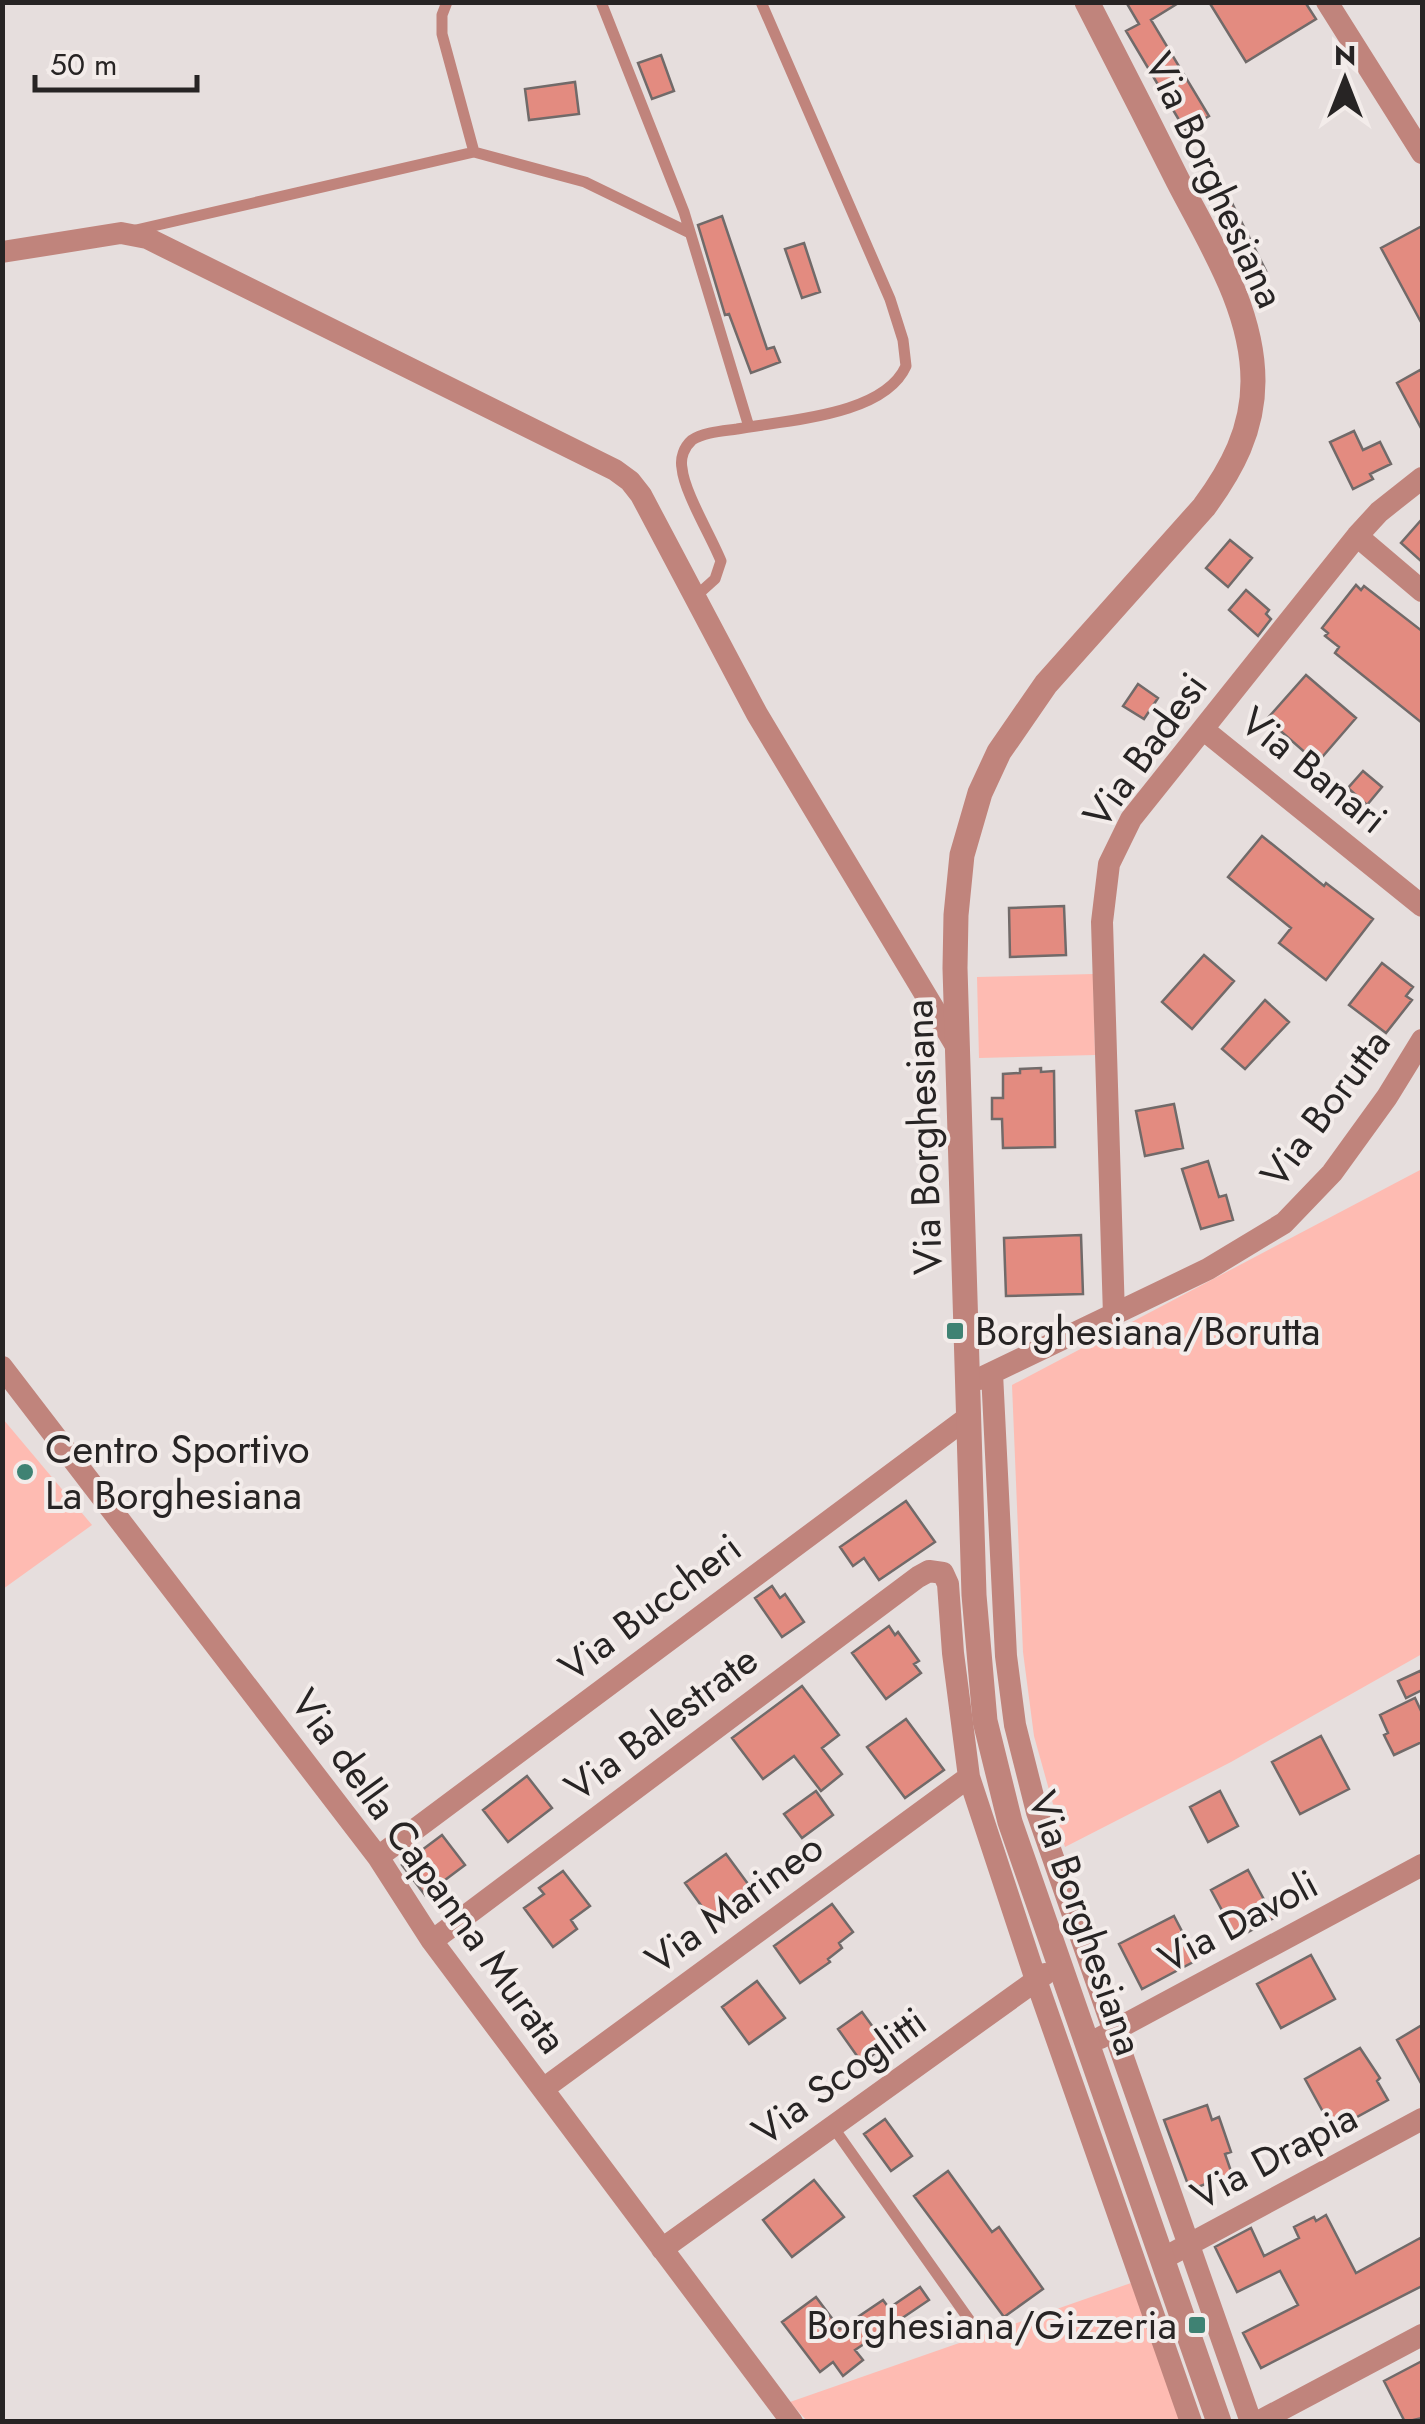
<svg xmlns="http://www.w3.org/2000/svg" width="1425" height="2424" font-family="Jost,sans-serif">
<rect width="100%" height="100%" fill="#e6dedd"/>
<path fill="#febbb2" d="M 1093,974 L 1095,1055 L 979,1058 L 977,977 Z
M 1422,1169 L 1422,1654 L 1231,1762 L 1065,1847 L 1034,1736 L 1023,1652 L 1012,1385 Z
M 3,1419 L 92,1525 L 3,1589 L 2,1589 Z
M 1131,2283 L 1181,2421 L 807,2421 L 790,2402 Z"/>
<path fill="#e38b80" stroke="#716a69" stroke-width="2.5" d="M 1126,2 L 1180,2 L 1151,20 L 1209,116 L 1185,130 L 1126,31 L 1139,24 Z
M 1209,2 L 1305,2 L 1316,19 L 1246,62 Z
M 661,55 L 674,91 L 652,99 L 638,63 Z
M 575,82 L 579,114 L 529,120 L 525,89 Z
M 1232,203 L 1266,271 L 1250,279 L 1216,211 Z
M 722,216 L 767,349 L 774,347 L 780,362 L 751,373 L 729,314 L 725,315 L 698,225 Z
M 1422,226 L 1422,324 L 1381,248 Z
M 804,243 L 820,292 L 802,298 L 785,249 Z
M 1422,369 L 1422,430 L 1397,383 Z
M 1354,431 L 1363,450 L 1380,442 L 1391,464 L 1370,474 L 1373,479 L 1353,489 L 1330,442 Z
M 1422,519 L 1422,562 L 1401,543 Z
M 1230,540 L 1252,558 L 1228,587 L 1206,568 Z
M 1356,585 L 1361,590 L 1364,586 L 1422,631 L 1422,723 L 1335,653 L 1339,647 L 1325,636 L 1328,633 L 1322,628 Z
M 1246,590 L 1269,610 L 1266,614 L 1271,619 L 1258,636 L 1229,610 Z
M 1306,675 L 1356,718 L 1317,763 L 1267,719 Z
M 1138,684 L 1158,698 L 1144,719 L 1123,706 Z
M 1363,771 L 1382,787 L 1367,805 L 1348,788 Z
M 1262,836 L 1324,886 L 1326,883 L 1373,919 L 1326,980 L 1279,943 L 1291,928 L 1228,877 Z
M 1064,906 L 1066,955 L 1010,957 L 1009,908 Z
M 1204,955 L 1234,981 L 1192,1029 L 1162,1002 Z
M 1382,963 L 1413,987 L 1406,996 L 1412,1000 L 1386,1033 L 1349,1005 Z
M 1265,1000 L 1289,1022 L 1245,1069 L 1222,1049 Z
M 1041,1068 L 1041,1072 L 1054,1071 L 1055,1147 L 1003,1148 L 1002,1119 L 992,1119 L 992,1098 L 1003,1098 L 1003,1074 L 1020,1073 L 1020,1069 Z
M 1174,1104 L 1183,1148 L 1145,1156 L 1136,1111 Z
M 1208,1161 L 1219,1197 L 1226,1195 L 1233,1220 L 1201,1229 L 1182,1169 Z
M 1081,1235 L 1083,1294 L 1006,1296 L 1004,1238 Z
M 906,1501 L 935,1542 L 879,1580 L 864,1558 L 853,1566 L 840,1547 Z
M 772,1586 L 780,1598 L 785,1594 L 804,1622 L 782,1637 L 755,1598 Z
M 889,1626 L 895,1635 L 898,1632 L 919,1661 L 914,1664 L 921,1673 L 886,1699 L 852,1653 Z
M 1422,1670 L 1422,1690 L 1406,1698 L 1398,1681 Z
M 802,1686 L 839,1735 L 822,1748 L 842,1774 L 821,1791 L 794,1756 L 763,1779 L 732,1738 Z
M 1415,1698 L 1422,1713 L 1422,1742 L 1394,1755 L 1384,1735 L 1388,1733 L 1380,1715 Z
M 906,1719 L 944,1770 L 905,1798 L 867,1747 Z
M 1321,1736 L 1349,1789 L 1300,1814 L 1272,1762 Z
M 527,1776 L 552,1808 L 508,1842 L 483,1810 Z
M 816,1791 L 833,1815 L 802,1838 L 784,1814 Z
M 1220,1791 L 1238,1826 L 1208,1842 L 1190,1807 Z
M 442,1835 L 465,1865 L 425,1895 L 402,1865 Z
M 726,1854 L 751,1888 L 743,1894 L 746,1898 L 713,1922 L 685,1883 Z
M 1248,1870 L 1274,1918 L 1237,1938 L 1211,1890 Z
M 563,1871 L 590,1906 L 571,1920 L 577,1929 L 553,1947 L 524,1908 L 544,1894 L 539,1888 Z
M 832,1904 L 853,1932 L 839,1943 L 842,1948 L 828,1959 L 830,1962 L 800,1983 L 774,1946 Z
M 1174,1916 L 1197,1960 L 1142,1989 L 1119,1944 Z
M 1311,1955 L 1335,1999 L 1281,2028 L 1257,1984 Z
M 757,1981 L 785,2018 L 749,2044 L 722,2007 Z
M 862,2012 L 886,2045 L 862,2063 L 838,2029 Z
M 1422,2025 L 1422,2085 L 1397,2040 Z
M 1360,2048 L 1380,2078 L 1377,2081 L 1388,2100 L 1333,2130 L 1305,2079 Z
M 1207,2105 L 1212,2120 L 1219,2117 L 1231,2152 L 1225,2154 L 1232,2174 L 1190,2190 L 1164,2120 Z
M 885,2119 L 912,2156 L 891,2171 L 864,2134 Z
M 948,2171 L 992,2232 L 999,2227 L 1043,2289 L 1004,2317 L 914,2196 Z
M 814,2180 L 844,2217 L 792,2257 L 763,2220 Z
M 1326,2215 L 1356,2273 L 1422,2237 L 1422,2286 L 1261,2368 L 1243,2333 L 1298,2305 L 1280,2271 L 1237,2292 L 1215,2247 L 1251,2228 L 1264,2256 L 1299,2238 L 1294,2227 L 1314,2217 L 1316,2221 Z
M 920,2287 L 929,2300 L 855,2350 L 863,2360 L 843,2376 L 833,2362 L 820,2372 L 782,2322 L 816,2297 L 840,2329 L 883,2300 L 889,2308 Z
M 1422,2361 L 1422,2418 L 1405,2422 L 1384,2381 Z"/>
<g fill="none" stroke-linecap="round" stroke-linejoin="round">
<path stroke="#c0847c" stroke-width="11" d="M 601,2 L 684,212 L 749,427
M 474,152 L 585,182 L 690,233
M 136,230 L 474,152 L 442,34 L 442,15 L 447,2
M 695,597 L 715,579 L 721,561 C 711,536 684,492 682,468 C 680,458 684,447 692,440 C 704,432 723,431 737,429 C 786,420 884,416 906,366 L 903,340 L 890,299 L 761,2
M 833,2127 L 975,2328"/>
<path stroke="#c0847c" stroke-width="22" d="M 1327,2 L 1422,153
M 2,252 L 121,233 L 147,238 L 615,470 L 630,481 L 641,495 L 757,714 L 958,1049
M 1357,536 L 1422,591
M 1204,730 L 1422,906
M 1114,1316 L 1102,922 L 1109,864 L 1131,819 L 1357,536 L 1379,512 L 1422,478
M 2,1367 L 378,1857 L 432,1941 L 792,2422
M 992,1373 L 1006,1656 L 1015,1725 L 1037,1812 L 1251,2422
M 979,1379 L 1208,1269 L 1284,1223 L 1332,1173 L 1387,1097 L 1422,1040
M 378,1857 L 967,1418
M 432,1941 L 918,1577 L 929,1571 L 943,1573 L 948,1584 L 953,1653 L 969,1777 L 1036,1980 L 1191,2422
M 1100,2038 L 1422,1865
M 543,2089 L 969,1777
M 662,2249 L 1045,1974
M 1162,2259 L 1422,2119
M 1258,2422 L 1422,2335"/>
<path stroke="#c0847c" stroke-width="25" d="M 1087,2 C 1118,62 1148,121 1178,181 C 1210,243 1253,309 1253,381 C 1253,430 1232,469 1204,507 L 1046,684 L 999,752 L 980,793 L 962,855 L 956,915 L 955,968 L 974,1595 L 985,1721 L 1010,1822 L 1219,2422"/>
</g>
<g fill="#3f8273" stroke="#f3ecea" stroke-width="4">
<rect x="945" y="1321" width="20" height="20" rx="5"/>
<circle cx="25" cy="1472" r="10"/>
<rect x="1187" y="2315" width="20" height="20" rx="5"/>
</g>
<g text-anchor="middle" stroke-width="8" stroke-linejoin="round" paint-order="stroke">
<g font-size="40" fill="#272424" stroke="#f3ecea">
<text transform="translate(1215 180) rotate(65)" y="14">Via Borghesiana</text>
<text transform="translate(1145 750) rotate(-54)" y="14">Via Badesi</text>
<text transform="translate(1314 770) rotate(39)" y="14">Via Banari</text>
<text transform="translate(1325 1108) rotate(-53)" y="14">Via Borutta</text>
<text transform="translate(923 1137) rotate(-92)" y="14">Via Borghesiana</text>
<text transform="translate(650 1607) rotate(-37)" y="14">Via Buccheri</text>
<text transform="translate(661 1723) rotate(-37)" y="14">Via Balestrate</text>
<text transform="translate(429 1871) rotate(54)" y="14">Via della Capanna Murata</text>
<text transform="translate(734 1903) rotate(-36)" y="14">Via Marineo</text>
<text transform="translate(1238 1921) rotate(-28)" y="14">Via Davoli</text>
<text transform="translate(1086 1923) rotate(71)" y="14">Via Borghesiana</text>
<text transform="translate(839 2076) rotate(-36)" y="14">Via Scoglitti</text>
<text transform="translate(1274 2156) rotate(-28)" y="14">Via Drapia</text>
</g>
<g font-size="40" fill="#272424" stroke="#f3ecea" text-anchor="start">
<text x="975" y="1345">Borghesiana/Borutta</text>
<text x="45" y="1463">Centro Sportivo<tspan x="45" dy="46">La Borghesiana</tspan></text>
<text x="1177" y="2339" text-anchor="end">Borghesiana/Gizzeria</text>
</g>
</g>
<rect width="1425" height="2424" fill="none" stroke="#272424" stroke-width="10"/>
<g transform="translate(1345 80)" stroke="#f3ecea" stroke-width="8" paint-order="stroke">
<path d="M0-8L18 38L0 25L-18 38Z" fill="#272424"/>
<text y="-15" font-size="28" font-weight="bold" text-anchor="middle" fill="#272424">N</text>
</g>
<path d="M35 75v15h162v-15" fill="none" stroke="#272424" stroke-width="5"/>
<text x="50" y="75" font-size="30" fill="#272424" stroke="#f3ecea" stroke-width="8" paint-order="stroke">50 m</text>
</svg>
